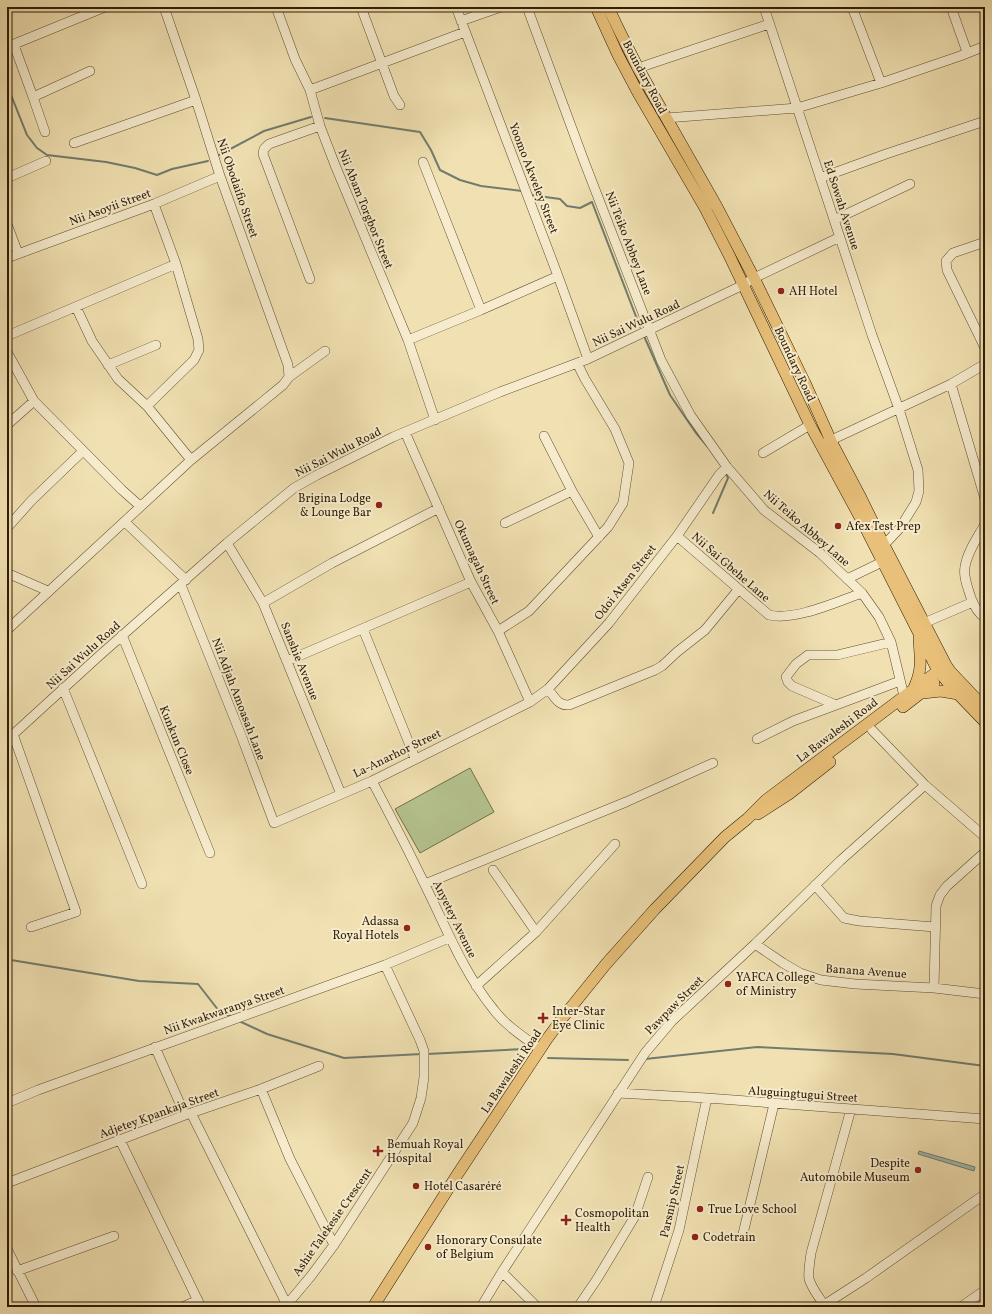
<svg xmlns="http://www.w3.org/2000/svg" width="992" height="1314" font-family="Vollkorn,serif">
<rect width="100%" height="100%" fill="#f1e1b2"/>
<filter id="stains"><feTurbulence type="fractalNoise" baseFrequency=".005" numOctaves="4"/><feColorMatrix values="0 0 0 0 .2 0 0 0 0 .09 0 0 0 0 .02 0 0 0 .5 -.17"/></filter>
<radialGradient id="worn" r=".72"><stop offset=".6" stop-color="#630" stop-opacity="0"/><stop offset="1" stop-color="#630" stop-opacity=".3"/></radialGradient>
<path fill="#b5c490" stroke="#72704a" d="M 470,768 L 494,812 L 420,853 L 395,809 Z"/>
<path fill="#9dbcb4" stroke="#717c6e" d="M 919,1151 L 975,1167 L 974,1171 L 918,1154 Z"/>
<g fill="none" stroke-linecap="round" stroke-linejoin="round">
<path stroke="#717c6e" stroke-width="2" d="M 7,85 L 27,135 L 37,148 L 47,155 L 106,162 L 135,168 L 157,175 L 172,169 L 208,161
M 325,118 L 420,132 L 431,150 L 440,170 L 460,180 L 481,186 L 522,191
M 219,155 L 264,131 L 311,117
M 531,195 L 560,199 L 567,206 L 580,208 L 592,202 L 640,327
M 644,336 L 670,395 L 696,433 L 708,447
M 713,513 L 728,478 L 725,472
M 7,957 L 11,960
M 7,961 L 11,960 L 139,981 L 198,984 L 219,1011 L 232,1017
M 239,1021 L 267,1034 L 344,1058 L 422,1054
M 427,1054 L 525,1049
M 548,1058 L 628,1060
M 645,1059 L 757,1047 L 893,1054 L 985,1066"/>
<defs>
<path id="minor" d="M 164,7 L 196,100 L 220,176 L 288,365 L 289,377
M 276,7 L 295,59 L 310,90 L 320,126 L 335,165 L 408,340 L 435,420
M 361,7 L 394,96 L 400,105
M 456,7 L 558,276 L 588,359
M 527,7 L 584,161 L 661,360 L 691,416 L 727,467 L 764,510 L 820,553 L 862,593 L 879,617 L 891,642 L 904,696
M 764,7 L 872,335 L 899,409 L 918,470 L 919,491 L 916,502 L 900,528 L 884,545
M 852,7 L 881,83
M 951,7 L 967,52
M 461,21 L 501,7
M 14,45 L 33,97 L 90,71
M 7,47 L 105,7
M 638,68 L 769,24
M 310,90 L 465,32
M 33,97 L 45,132
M 666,118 L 797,108 L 881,83 L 960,56 L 985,46
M 74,143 L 196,100
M 423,162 L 481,310
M 7,178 L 46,161
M 820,178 L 886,154 L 985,121
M 834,220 L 910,184
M 7,224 L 18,253
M 985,242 L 953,253 L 946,261 L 947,270 L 985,348
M 7,258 L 154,204 L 220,176
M 310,279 L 263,154 L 264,149 L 269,144 L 320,126
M 76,307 L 92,341 L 118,379 L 147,406 L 191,460
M 7,336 L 176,264
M 408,340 L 481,310 L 558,276
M 7,352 L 34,401 L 122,490 L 140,506
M 108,365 L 156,345
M 951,384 L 985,499
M 147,406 L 194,360 L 199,350 L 198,339 L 176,264 L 154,204
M 7,425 L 34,401
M 405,432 L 471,582 L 498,631 L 530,702
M 544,436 L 572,491 L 599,537
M 825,443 L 951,384 L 985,364
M 763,453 L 810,425
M 125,522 L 186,580
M 505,523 L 572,491
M 985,524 C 978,537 967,552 965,567 C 963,577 968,588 971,598 C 974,606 978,613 985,618
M 7,528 L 31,501 L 83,451
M 677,536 L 769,615 C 795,621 836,602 862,593
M 227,543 L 263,603 L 341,794
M 7,573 L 48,591
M 847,579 L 882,562
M 181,585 L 241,735 L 274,823 L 372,781 L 530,702 L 548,689 L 609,623 L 677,536 L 719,475 L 727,467
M 263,603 L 332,563 L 439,508
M 924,623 L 973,602
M 363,629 L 415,758
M 7,630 L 191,460 L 283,385 L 289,377 L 325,351
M 498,631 L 529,611 L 608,527 L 623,503 L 629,463 L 615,429 L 585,379 L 577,363
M 122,635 L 210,853
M 891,642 L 837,655 L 808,655 L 796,664 L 786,677 L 788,682 L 792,686 L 836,705 L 900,681
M 287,661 L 471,582
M 63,688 L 142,884
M 548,689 C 554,696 558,706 569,705 L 655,670 L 662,666 L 677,652 L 705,630 L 738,590
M 872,730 L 925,785 L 985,837
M 13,734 L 76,912 L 31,927
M 757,739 L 793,721 L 836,705
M 7,740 L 99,656 L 227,543 L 294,488 L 317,475 L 393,437 L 500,392 L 588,359 L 743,285 L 754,278 L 840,237
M 372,781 C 390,815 408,849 424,883 C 446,927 463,972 494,1010 C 506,1026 524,1037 540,1049
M 493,870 L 536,932
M 425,884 L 626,802 L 713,763
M 815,885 L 844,918 L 859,921 L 935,927
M 755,944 L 783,963 L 800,973 L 821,980 L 855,984 L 934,988 L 985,994
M 476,986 L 536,932 L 615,844
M 934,988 L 936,906 L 940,895 L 947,886 L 985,852
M 155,1047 L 185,1115
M 261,1089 L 290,1159 L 334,1245
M 618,1093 L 707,1098 L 985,1119
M 7,1103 L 38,1090 L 385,965 L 449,938
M 191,1113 L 287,1305
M 120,1140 L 201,1307
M 7,1183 L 185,1115 L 261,1089 L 319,1066
M 742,1238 L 774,1104
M 7,1249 L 36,1307
M 17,1271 L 114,1236
M 502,1272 L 537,1307
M 824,1305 L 866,1278 L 985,1194
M 182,1307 L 198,1300
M 285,1307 L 311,1276 L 334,1245 L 413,1123 L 421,1098 L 424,1077 L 424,1051 L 420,1040 L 385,965
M 481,1307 L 502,1272 L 645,1053 L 672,1021 L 755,944 L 840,861 L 925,785
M 578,1307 L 597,1279 L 635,1216 L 648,1177
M 654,1307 L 679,1230 L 707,1098
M 825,1307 C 820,1298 812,1289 809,1279 C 808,1271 810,1261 811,1253 L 851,1109
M 961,1307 L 985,1290"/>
<path id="major" d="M 596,7 L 618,55 L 637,91 L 705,208 L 729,255 L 810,425 L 862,521 L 938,671 L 958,694 L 985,722
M 608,7 L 619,30 L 638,68 L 717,207 L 754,278 L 805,383 L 831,441 L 860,496 L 884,545 L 946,665 L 950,671 L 985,708
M 914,688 C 923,668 920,659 919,638
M 923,693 L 941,691 L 958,694
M 903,707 L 934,683
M 758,814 L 789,794 L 830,762
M 373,1307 L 457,1175 L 547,1039 L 564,1016 L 606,964 L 655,909 L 725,837 L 747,819 L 766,800 L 946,665"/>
</defs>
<use href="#minor" stroke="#604d30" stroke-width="10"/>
<use href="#major" stroke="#2f1c04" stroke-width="12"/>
<use href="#minor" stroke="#f6eccd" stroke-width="9"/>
<use href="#major" stroke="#e8c079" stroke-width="11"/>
</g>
<g fill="#8f2418" stroke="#f6eccd" stroke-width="1.5">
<circle cx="781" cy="291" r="4"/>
<circle cx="379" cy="505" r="4"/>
<circle cx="838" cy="526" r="4"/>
<circle cx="407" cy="928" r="4"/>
<circle cx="728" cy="984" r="4"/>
<path d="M541 1012h4v4h4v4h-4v4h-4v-4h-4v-4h4z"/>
<path d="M376 1145h4v4h4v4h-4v4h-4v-4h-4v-4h4z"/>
<circle cx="918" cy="1170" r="4"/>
<circle cx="416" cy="1186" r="4"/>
<circle cx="700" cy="1209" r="4"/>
<path d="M564 1214h4v4h4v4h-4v4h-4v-4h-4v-4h4z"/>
<circle cx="695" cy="1237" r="4"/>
<circle cx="428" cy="1247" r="4"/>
</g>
<g text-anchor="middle" stroke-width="4" stroke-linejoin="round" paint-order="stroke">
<g font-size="12" fill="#2f1c04" stroke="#f6eccd">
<text transform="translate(645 77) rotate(62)" y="4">Boundary Road</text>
<text transform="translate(534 178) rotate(69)" y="4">Yoomo Akweley Street</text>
<text transform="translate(238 188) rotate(71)" y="4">Nii Obodaifio Street</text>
<text transform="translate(842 205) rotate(72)" y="4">Ed Sowah Avenue</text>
<text transform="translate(110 207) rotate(-20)" y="4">Nii Asoyii Street</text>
<text transform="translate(366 209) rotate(68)" y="4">Nii Abam Torgbor Street</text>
<text transform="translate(629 243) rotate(69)" y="4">Nii Teiko Abbey Lane</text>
<text transform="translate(636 323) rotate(-25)" y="4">Nii Sai Wulu Road</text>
<text transform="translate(795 364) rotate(65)" y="4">Boundary Road</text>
<text transform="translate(338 452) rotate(-27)" y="4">Nii Sai Wulu Road</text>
<text transform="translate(807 528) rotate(41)" y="4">Nii Teiko Abbey Lane</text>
<text transform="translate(477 562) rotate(65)" y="4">Okumagah Street</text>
<text transform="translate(731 567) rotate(41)" y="4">Nii Sai Gbehe Lane</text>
<text transform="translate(625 582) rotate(-52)" y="4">Odoi Atsen Street</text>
<text transform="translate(83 655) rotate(-42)" y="4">Nii Sai Wulu Road</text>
<text transform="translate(300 661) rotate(68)" y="4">Sanshie Avenue</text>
<text transform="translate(239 699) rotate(69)" y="4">Nii Adjah Amoasah Lane</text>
<text transform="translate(837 730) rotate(-37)" y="4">La Bawaleshi Road</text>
<text transform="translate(177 740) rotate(68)" y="4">Kunkun Close</text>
<text transform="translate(397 753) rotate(-26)" y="4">La-Anarhor Street</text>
<text transform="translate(455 919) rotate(64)" y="4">Anyetey Avenue</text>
<text transform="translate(866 971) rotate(4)" y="4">Banana Avenue</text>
<text transform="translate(674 1005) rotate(-45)" y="4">Pawpaw Street</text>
<text transform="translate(224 1010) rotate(-19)" y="4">Nii Kwakwaranya Street</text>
<text transform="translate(511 1071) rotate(-56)" y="4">La Bawaleshi Road</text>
<text transform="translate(803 1094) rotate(4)" y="4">Aluguingtugui Street</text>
<text transform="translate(159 1113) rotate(-20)" y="4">Adjetey Kpankaja Street</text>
<text transform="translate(672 1201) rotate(-77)" y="4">Parsnip Street</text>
<text transform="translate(332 1222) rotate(-55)" y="4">Ashie Talekesie Crescent</text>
</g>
<g font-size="12" fill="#2f1c04" stroke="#f6eccd" text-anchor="start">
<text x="789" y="295">AH Hotel</text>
<text x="371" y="502" text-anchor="end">Brigina Lodge<tspan x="371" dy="14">&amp; Lounge Bar</tspan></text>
<text x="846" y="530">Afex Test Prep</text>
<text x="399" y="925" text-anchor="end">Adassa<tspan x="399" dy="14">Royal Hotels</tspan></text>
<text x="736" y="981">YAFCA College<tspan x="736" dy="14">of Ministry</tspan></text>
<text x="552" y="1015">Inter-Star<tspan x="552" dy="14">Eye Clinic</tspan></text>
<text x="387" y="1148">Bemuah Royal<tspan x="387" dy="14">Hospital</tspan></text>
<text x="910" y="1167" text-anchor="end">Despite<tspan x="910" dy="14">Automobile Museum</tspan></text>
<text x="424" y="1190">Hotel Casaréré</text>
<text x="708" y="1213">True Love School</text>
<text x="575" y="1217">Cosmopolitan<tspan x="575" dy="14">Health</tspan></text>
<text x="703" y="1241">Codetrain</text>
<text x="436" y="1244">Honorary Consulate<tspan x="436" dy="14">of Belgium</tspan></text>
</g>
</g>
<rect width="992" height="1314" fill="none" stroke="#f1e1b2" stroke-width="24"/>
<rect x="8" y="8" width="976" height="1298" fill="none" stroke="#2f1c04" stroke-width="2"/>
<rect x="12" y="12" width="968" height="1290" fill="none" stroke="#2f1c04"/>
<rect width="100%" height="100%" filter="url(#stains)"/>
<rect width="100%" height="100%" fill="url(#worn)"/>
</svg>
